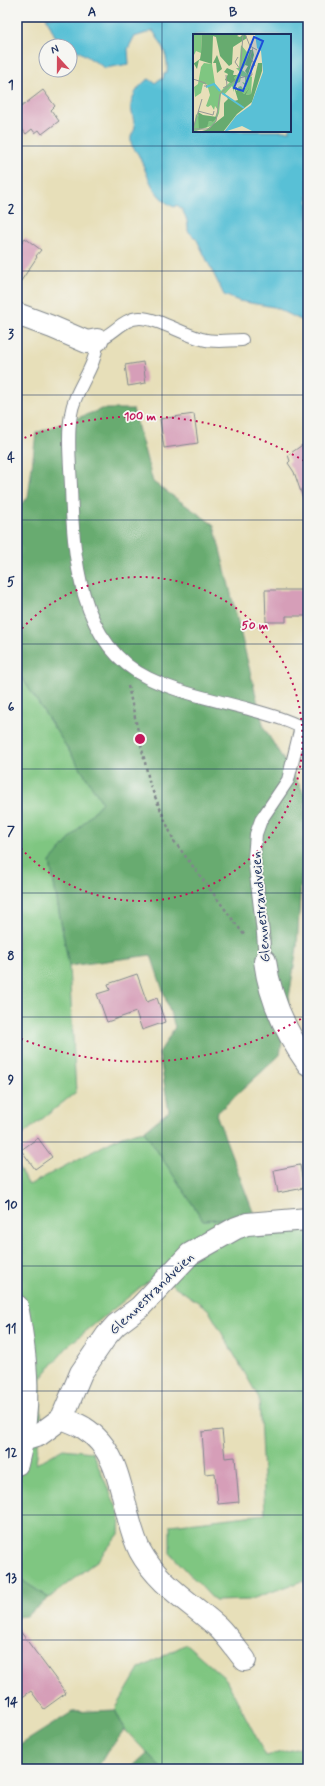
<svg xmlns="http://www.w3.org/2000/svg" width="325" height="1786" font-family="Mynerve,sans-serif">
<rect width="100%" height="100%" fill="#f6f6f2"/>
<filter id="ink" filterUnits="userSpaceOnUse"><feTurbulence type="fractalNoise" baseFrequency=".025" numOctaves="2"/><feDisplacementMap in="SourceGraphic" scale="8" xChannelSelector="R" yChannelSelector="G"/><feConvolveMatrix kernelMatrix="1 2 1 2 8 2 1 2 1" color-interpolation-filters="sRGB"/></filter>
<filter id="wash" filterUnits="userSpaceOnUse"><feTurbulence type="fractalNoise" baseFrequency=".012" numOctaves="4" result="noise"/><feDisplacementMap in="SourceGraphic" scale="16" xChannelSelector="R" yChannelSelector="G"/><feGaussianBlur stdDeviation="0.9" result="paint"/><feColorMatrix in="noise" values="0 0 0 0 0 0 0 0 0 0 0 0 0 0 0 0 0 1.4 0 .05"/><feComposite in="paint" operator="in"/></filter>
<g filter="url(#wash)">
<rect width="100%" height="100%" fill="#e7dfb9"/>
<path fill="#7fc681" stroke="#4d7a70" d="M 17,670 L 102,802 L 50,862 L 69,966 L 76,1092 L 17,1139 Z
M 144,1131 L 203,1220 L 255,1217 L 308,1222 L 308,1586 L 302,1581 L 249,1600 L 215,1601 L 170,1553 L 170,1525 L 265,1514 L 259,1398 L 208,1309 L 157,1274 L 70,1344 L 40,1379 L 41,1416 L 36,1464 L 63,1449 L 92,1452 L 120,1515 L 119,1534 L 98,1560 L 49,1598 L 17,1577 L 17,1166 L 29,1185 L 122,1136 Z
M 186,1644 L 226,1679 L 266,1756 L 308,1746 L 308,1769 L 163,1769 L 125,1730 L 115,1710 L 139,1669 Z"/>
<path fill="#67ab6f" stroke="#416d66" d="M 102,409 L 133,409 L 153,482 L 214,525 L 264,728 L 306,796 L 297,947 L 280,1055 L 216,1114 L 255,1217 L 203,1220 L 144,1131 L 169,1111 L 159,1053 L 175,1027 L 151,955 L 69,966 L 50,862 L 102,802 L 17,670 L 17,507 L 28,498 L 36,433 Z
M 17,1577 L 49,1598 L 26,1616 L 17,1617 Z
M 115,1710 L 125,1730 L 107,1752 L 97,1769 L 17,1769 L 17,1747 L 72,1712 Z
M 147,1753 L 163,1769 L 130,1769 Z"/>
<path fill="#59c0d6" stroke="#3a789a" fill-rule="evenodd" d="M 46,17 L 308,17 L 308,321 L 305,322 L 274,307 L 239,301 L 224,295 L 197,240 L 188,231 C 189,223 184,209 177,205 L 174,207 C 152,197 148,174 138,154 C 135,150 131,146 131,141 C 130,134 134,133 135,127 C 134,121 132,114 131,108 C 130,98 140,83 149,79 L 155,83 L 160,79 L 163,79 L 164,74 L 167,73 C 169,57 162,44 153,31 L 134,37 L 128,49 L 129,64 L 105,68 L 55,36 ZM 194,35 L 290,35 L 290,131 L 194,131 Z"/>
<g id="blocks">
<path fill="#d69eb8" d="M 43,90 L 55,106 L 51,110 L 59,121 L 42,134 L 39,130 L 35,133 L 32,129 L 26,134 L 17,122 L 17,110 Z
M 25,238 L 41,250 L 36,256 L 37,257 L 17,287 L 17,245 L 19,246 Z
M 143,362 L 146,383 L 128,386 L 125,365 Z
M 194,414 L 198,443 L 164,448 L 160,419 Z
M 308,441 L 308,503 L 305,504 L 294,472 L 288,463 L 290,461 L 288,455 Z
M 265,590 L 306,590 L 307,616 L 286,616 L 286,622 L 266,622 Z
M 137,974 L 147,1002 L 157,998 L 165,1022 L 142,1030 L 136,1012 L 107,1022 L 97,994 L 110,990 L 108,984 Z
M 38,1138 L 52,1157 L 35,1169 L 21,1150 Z
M 300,1165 L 304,1188 L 278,1193 L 274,1170 Z
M 222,1430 L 225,1458 L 235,1457 L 239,1502 L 218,1504 L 215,1473 L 205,1474 L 202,1432 Z
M 17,1627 L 66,1693 L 44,1709 L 31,1691 L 17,1701 Z"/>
</g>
</g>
<g filter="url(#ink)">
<use href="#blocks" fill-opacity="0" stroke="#81878c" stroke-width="1"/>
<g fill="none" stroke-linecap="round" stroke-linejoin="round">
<defs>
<path id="lane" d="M 242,340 C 229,340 215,343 202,339 C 184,335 158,318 140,318 C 122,318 113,336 97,340 C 97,368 75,387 71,414 C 67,437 70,462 71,486 C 73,554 78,644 148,678 C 179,693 215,700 249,709 C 269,715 290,720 308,731
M 265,961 L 263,933 L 254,858 L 256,834 L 261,820 L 288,780 L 301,727"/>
<path id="street" d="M 17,314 L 52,327 L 87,342 L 97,340
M 265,961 C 270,999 286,1033 308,1064
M 62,1418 C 69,1421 78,1424 84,1428 C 126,1454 120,1512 140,1551 C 158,1584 190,1602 218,1627 C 228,1637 236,1649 245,1660
M 23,1440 L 39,1435 L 62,1418 L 81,1373 L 107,1335 L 116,1325 L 140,1307 L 190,1254 L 236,1228 L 247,1224 L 308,1219"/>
<path id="secondary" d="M 17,1306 C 27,1361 32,1409 17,1464"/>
</defs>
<use href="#lane" stroke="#81878c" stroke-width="14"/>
<use href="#street" stroke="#81878c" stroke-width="24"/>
<use href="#secondary" stroke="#81878c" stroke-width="24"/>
<path stroke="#81878c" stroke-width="2.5" stroke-dasharray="3 3" stroke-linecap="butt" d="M 128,686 L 150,785 L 174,841 L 245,936"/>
<use href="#lane" stroke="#fff" stroke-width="12"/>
<use href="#street" stroke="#fff" stroke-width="22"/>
<use href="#secondary" stroke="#fff" stroke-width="22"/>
</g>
</g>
<path fill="none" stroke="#1b2f5e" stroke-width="1" stroke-opacity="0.55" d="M 162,17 L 162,1769M 17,146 L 308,146M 17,271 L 308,271M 17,395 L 308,395M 17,520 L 308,520M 17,644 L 308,644M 17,769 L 308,769M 17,893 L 308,893M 17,1017 L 308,1017M 17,1142 L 308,1142M 17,1266 L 308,1266M 17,1391 L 308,1391M 17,1515 L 308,1515M 17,1640 L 308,1640"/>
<g fill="none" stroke="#c2185b" stroke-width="2" stroke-dasharray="2 4">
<path d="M18 633A162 162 0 1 1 18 845"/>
<path d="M306 1016A323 323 0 0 1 19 1038M19 440A323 323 0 0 1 306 462"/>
</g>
<g text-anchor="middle" stroke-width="3.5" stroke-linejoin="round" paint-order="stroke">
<g font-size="14" fill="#1b2f5e" stroke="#f6f6f2">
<text transform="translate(260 907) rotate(-95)" y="5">Glennestrandveien</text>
<text transform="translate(151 1293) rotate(-44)" y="5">Glennestrandveien</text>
</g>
</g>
<g transform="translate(193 34)">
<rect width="98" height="98" fill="#e7dfb9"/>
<path d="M 0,0 L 9,0 L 8,19 L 3,17 L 0,23 ZM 48,11 L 54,18 L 55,27 L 49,36 L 59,43 L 58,60 L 53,61 L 55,55 L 51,60 L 47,58 L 45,53 L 48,52 L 51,56 L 53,53 L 49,48 L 52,49 L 52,43 L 48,42 L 47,48 L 41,50 L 41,58 L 39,52 L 31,61 L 28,59 L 26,79 L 21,91 L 0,98 L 3,80 L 6,83 L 6,95 L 14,91 L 16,87 L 20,88 L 25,76 L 22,72 L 21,76 L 18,71 L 15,73 L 13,72 L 17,61 L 14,50 L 10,50 L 8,59 L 2,63 L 1,53 L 5,50 L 8,33 L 11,29 L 19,30 L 22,50 L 28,57 L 47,38 L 43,34 L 46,34 Z" fill="#7fc681"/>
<path d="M 9,0 L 47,0 L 44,2 L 47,3 L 50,0 L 60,0 L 53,1 L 54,4 L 40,13 L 39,30 L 36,32 L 27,22 L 23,3 L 20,2 L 19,30 L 6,26 L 4,35 L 1,30 L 0,42 L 0,30 L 7,25 L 8,19 ZM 57,16 L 60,16 L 61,21 L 55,41 L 52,37 L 55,32 L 52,31 ZM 24,21 L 29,35 L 24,39 L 23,29 L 20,29 ZM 65,29 L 69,29 L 69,37 L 59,68 L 44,80 L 30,98 L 5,98 L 13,96 L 31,82 L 31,69 L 35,65 L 32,60 L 41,67 L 45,66 L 41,53 L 44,53 L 43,57 L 46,55 L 51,60 L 56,54 L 53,61 L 58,60 ZM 34,34 L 41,37 L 40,41 L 44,41 L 41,44 L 43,47 L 38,49 L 32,46 L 35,40 L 31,38 ZM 5,78 L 10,81 L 24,83 L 20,88 L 16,87 L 14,93 L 6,95 Z" fill="#67ab6f"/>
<path d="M 62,0 L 98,0 L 98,98 L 59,97 L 49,92 L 31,98 L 43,82 L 58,71 L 70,38 L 68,17 L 64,14 Z" fill="#59c0d6"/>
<path fill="none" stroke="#59c0d6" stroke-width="2" d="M 13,53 L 21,50 L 27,57M 29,59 L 51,74"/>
<path fill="none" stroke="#959995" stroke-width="1" d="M 52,0 L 57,12 L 64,16M 60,14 L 57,22 L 62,32M 45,23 L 42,28 L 47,35M 46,44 L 59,41 L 58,34 L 61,27M 0,45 L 12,49 L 14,52 L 11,52M 30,54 L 34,52 L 33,41M 5,77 L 20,81 L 21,77M 0,95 L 9,65M 0,95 L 16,95 L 23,87 L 27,60 L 47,42 L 50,0"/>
<path fill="#1d4ed8" fill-opacity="0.15" stroke="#1d4ed8" stroke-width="2" d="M 61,3 L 70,7 L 50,57 L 41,54 Z"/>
<rect width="98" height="98" fill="none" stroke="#1b2f5e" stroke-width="2"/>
</g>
<circle cx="140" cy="739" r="6" fill="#c2185b" stroke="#f6f6f2" stroke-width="2"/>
<g font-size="12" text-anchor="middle" font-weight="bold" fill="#c2185b" stroke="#f6f6f2" stroke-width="3.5" stroke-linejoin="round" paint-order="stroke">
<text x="140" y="420">100 m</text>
<text x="255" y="629">50 m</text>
</g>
<rect width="325" height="1786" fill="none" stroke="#f6f6f2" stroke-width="44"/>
<g transform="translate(58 58) rotate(339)"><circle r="19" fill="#f6f6f2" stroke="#9ea6b7"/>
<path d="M0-3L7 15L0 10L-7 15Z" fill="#d1495b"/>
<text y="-6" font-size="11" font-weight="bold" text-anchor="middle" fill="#1b2f5e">N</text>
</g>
<rect x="22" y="22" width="281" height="1742" fill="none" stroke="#1b2f5e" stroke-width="1.5"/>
<g font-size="13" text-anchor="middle" font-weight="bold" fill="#1b2f5e">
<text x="92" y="16">A</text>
<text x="233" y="16">B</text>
<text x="11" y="89">1</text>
<text x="11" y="213">2</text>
<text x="11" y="338">3</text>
<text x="11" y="462">4</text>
<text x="11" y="586">5</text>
<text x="11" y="711">6</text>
<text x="11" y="835">7</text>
<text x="11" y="960">8</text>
<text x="11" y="1084">9</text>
<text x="11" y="1209">10</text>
<text x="11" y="1333">11</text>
<text x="11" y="1457">12</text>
<text x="11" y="1582">13</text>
<text x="11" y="1706">14</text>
</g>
</svg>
